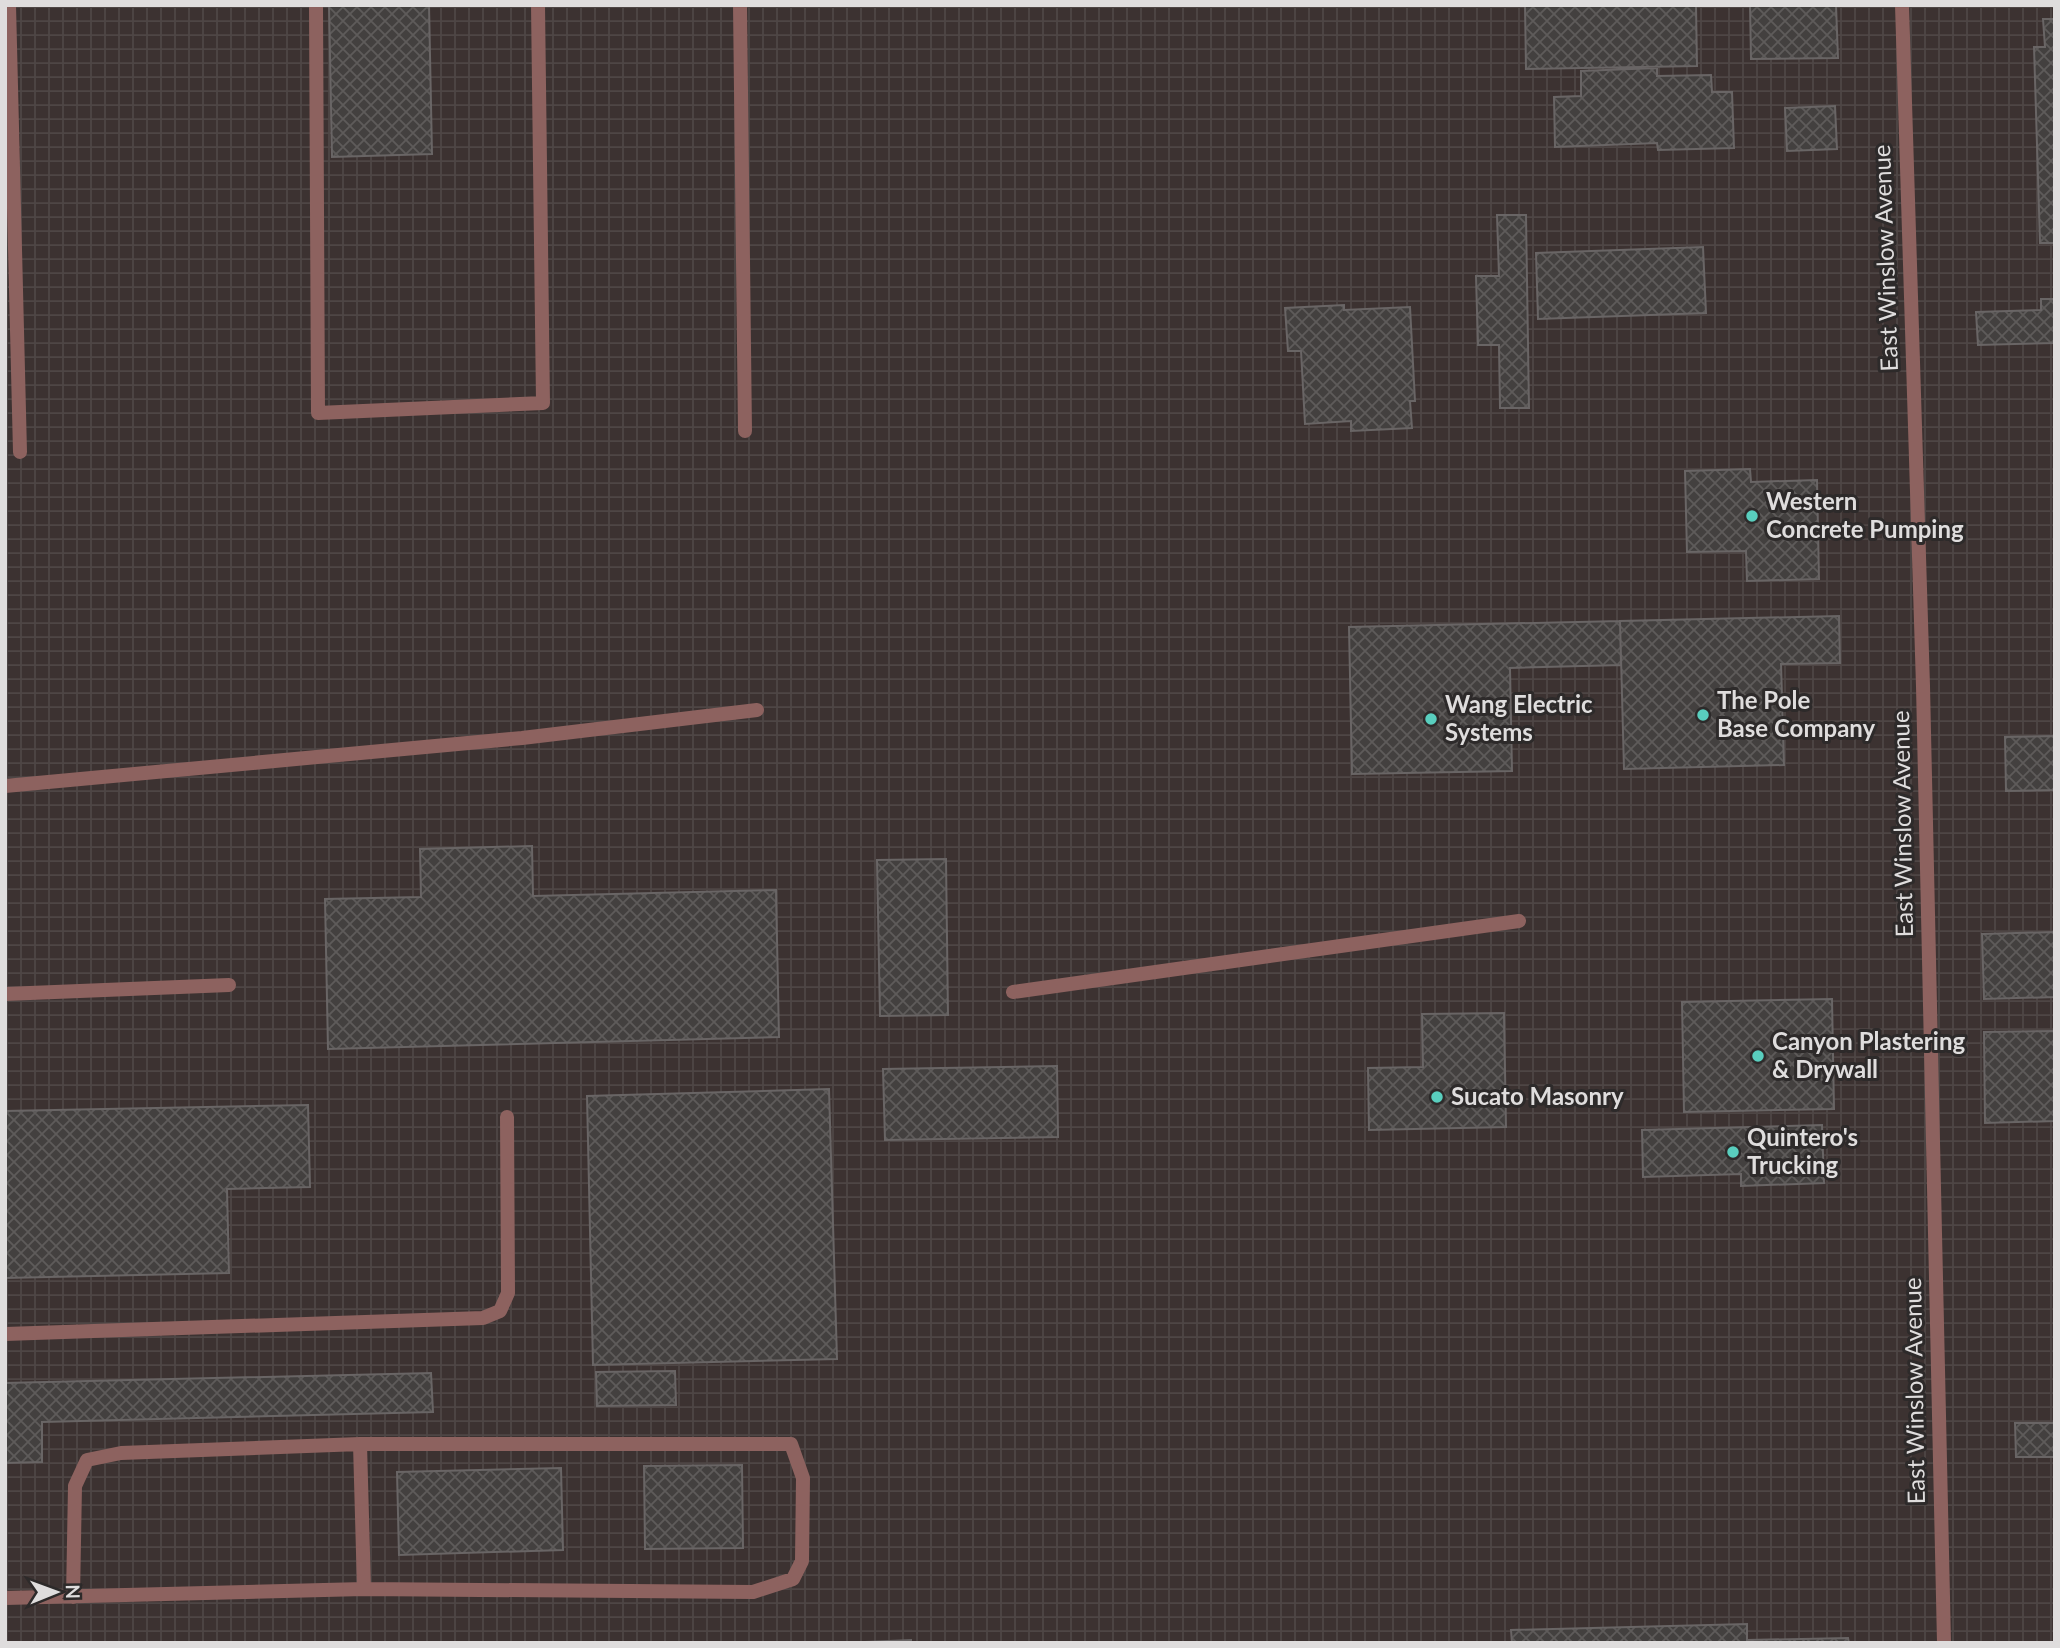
<svg xmlns="http://www.w3.org/2000/svg" width="2060" height="1648" font-family="Lato,sans-serif">
<defs>
<pattern id="industrial-grid" width="8" height="8" patternUnits="userSpaceOnUse" patternTransform="scale(1.75)"><rect width="8" height="8" fill="#3c3231"/><path d="M0 4h8M4 0v8" fill="none" stroke="#4e4645"/></pattern>
<pattern id="building-cross-hatch" width="8" height="8" patternUnits="userSpaceOnUse" patternTransform="scale(1.75)"><rect width="8" height="8" fill="#43403f"/><path d="M0 0l8 8M0 8l8-8" fill="none" stroke="#5e5b5a"/></pattern>
</defs>
<rect width="100%" height="100%" fill="#2d2a2a"/>
<path fill="url(#industrial-grid)" d="M 5,5 L 2055,5 L 2055,1643 L 5,1643 Z"/>
<path fill="url(#building-cross-hatch)" stroke="#696565" stroke-width="2" d="M 329,5 L 429,5 L 432,154 L 332,157 Z
M 1525,5 L 1696,5 L 1697,66 L 1526,69 Z
M 1750,5 L 1836,5 L 1838,58 L 1751,59 Z
M 2043,19 L 2055,19 L 2055,243 L 2040,243 L 2034,47 L 2045,47 Z
M 1657,68 L 1657,76 L 1711,75 L 1712,92 L 1732,92 L 1734,148 L 1658,150 L 1657,143 L 1555,147 L 1554,97 L 1581,96 L 1581,71 Z
M 1835,106 L 1837,149 L 1787,151 L 1785,108 Z
M 1497,215 L 1526,215 L 1529,408 L 1500,408 L 1499,345 L 1478,345 L 1476,276 L 1499,276 Z
M 1703,247 L 1706,313 L 1538,319 L 1536,253 Z
M 2041,299 L 2055,299 L 2055,343 L 1978,345 L 1976,312 L 2041,310 Z
M 1344,305 L 1344,310 L 1410,307 L 1415,401 L 1410,401 L 1412,428 L 1351,431 L 1351,421 L 1305,424 L 1301,351 L 1288,351 L 1285,308 Z
M 1750,469 L 1751,482 L 1817,480 L 1819,579 L 1747,581 L 1746,551 L 1687,552 L 1685,471 Z
M 1839,616 L 1840,663 L 1781,664 L 1784,765 L 1624,769 L 1620,621 Z
M 1620,621 L 1621,665 L 1510,668 L 1512,771 L 1352,774 L 1349,627 Z
M 2055,736 L 2055,790 L 2006,791 L 2005,737 Z
M 532,846 L 533,896 L 776,890 L 779,1037 L 328,1049 L 325,899 L 421,897 L 420,849 Z
M 946,859 L 948,1015 L 880,1016 L 877,860 Z
M 2055,932 L 2055,997 L 1984,999 L 1982,934 Z
M 1832,999 L 1834,1109 L 1684,1112 L 1682,1002 Z
M 1504,1013 L 1506,1127 L 1369,1130 L 1368,1068 L 1423,1067 L 1422,1014 Z
M 2055,1031 L 2055,1121 L 1985,1123 L 1984,1032 Z
M 1057,1066 L 1058,1137 L 885,1140 L 883,1069 Z
M 829,1089 L 837,1359 L 593,1365 L 587,1096 Z
M 308,1105 L 310,1187 L 227,1189 L 229,1273 L 5,1278 L 5,1111 Z
M 1822,1125 L 1824,1183 L 1741,1186 L 1741,1174 L 1643,1177 L 1642,1130 Z
M 675,1371 L 676,1405 L 597,1406 L 596,1372 Z
M 431,1373 L 433,1412 L 42,1422 L 42,1462 L 5,1463 L 5,1383 Z
M 2015,1423 L 2055,1423 L 2055,1457 L 2016,1457 Z
M 742,1465 L 743,1548 L 645,1549 L 644,1466 Z
M 561,1468 L 563,1550 L 399,1555 L 397,1472 Z
M 1747,1624 L 1747,1640 L 1848,1638 L 1849,1643 L 1512,1643 L 1511,1630 Z
M 911,1640 L 911,1643 L 841,1643 Z"/>
<g fill="none" stroke-linecap="round" stroke-linejoin="round">
<path stroke="#8d625f" stroke-width="14" d="M 9,5 L 20,452
M 316,5 L 318,413 L 543,403 L 538,5
M 740,5 L 745,431
M 5,786 L 522,738 L 757,710
M 1013,992 L 1519,921
M 5,994 L 229,985
M 5,1334 L 483,1318 L 500,1311 L 508,1293 L 507,1117
M 360,1444 L 791,1444 L 803,1478 L 802,1561 L 793,1579 L 753,1592 L 364,1589
M 5,1598 L 364,1589 L 360,1444 L 121,1453 L 87,1460 L 75,1486 L 73,1597"/>
<path stroke="#8d625f" stroke-width="14" d="M 1902,5 L 1923,686 L 1944,1643"/>
</g>
<g fill="#59cebe" stroke="#2d2a2a" stroke-width="2.5">
<circle cx="1752" cy="516" r="7"/>
<circle cx="1703" cy="715" r="7"/>
<circle cx="1431" cy="719" r="7"/>
<circle cx="1758" cy="1056" r="7"/>
<circle cx="1437" cy="1097" r="7"/>
<circle cx="1733" cy="1152" r="7"/>
</g>
<g text-anchor="middle" stroke-width="6" stroke-linejoin="round" paint-order="stroke">
<g font-size="24" fill="#dfdddd" stroke="#2d2a2a">
<text transform="translate(1886 258) rotate(-92)" y="8">East Winslow Avenue</text>
<text transform="translate(1903 824) rotate(-91)" y="8">East Winslow Avenue</text>
<text transform="translate(1915 1391) rotate(-91)" y="8">East Winslow Avenue</text>
</g>
<g font-size="24" font-weight="bold" fill="#dfdddd" stroke="#2d2a2a" text-anchor="start">
<text x="1766" y="510">Western<tspan x="1766" dy="28">Concrete Pumping</tspan></text>
<text x="1717" y="709">The Pole<tspan x="1717" dy="28">Base Company</tspan></text>
<text x="1445" y="713">Wang Electric<tspan x="1445" dy="28">Systems</tspan></text>
<text x="1772" y="1050">Canyon Plastering<tspan x="1772" dy="28">&amp; Drywall</tspan></text>
<text x="1451" y="1105">Sucato Masonry</text>
<text x="1747" y="1146">Quintero's<tspan x="1747" dy="28">Trucking</tspan></text>
</g>
</g>
<rect width="2060" height="1648" fill="none" stroke="#dfdddd" stroke-width="14"/>
<g transform="translate(56 1592) rotate(89)" stroke="#2d2a2a" stroke-width="5" paint-order="stroke">
<path d="M0-5L12 26L0 18L-12 26Z" fill="#dfdddd"/>
<text y="-10" font-size="19" font-weight="bold" text-anchor="middle" fill="#dfdddd">N</text>
</g>
</svg>
